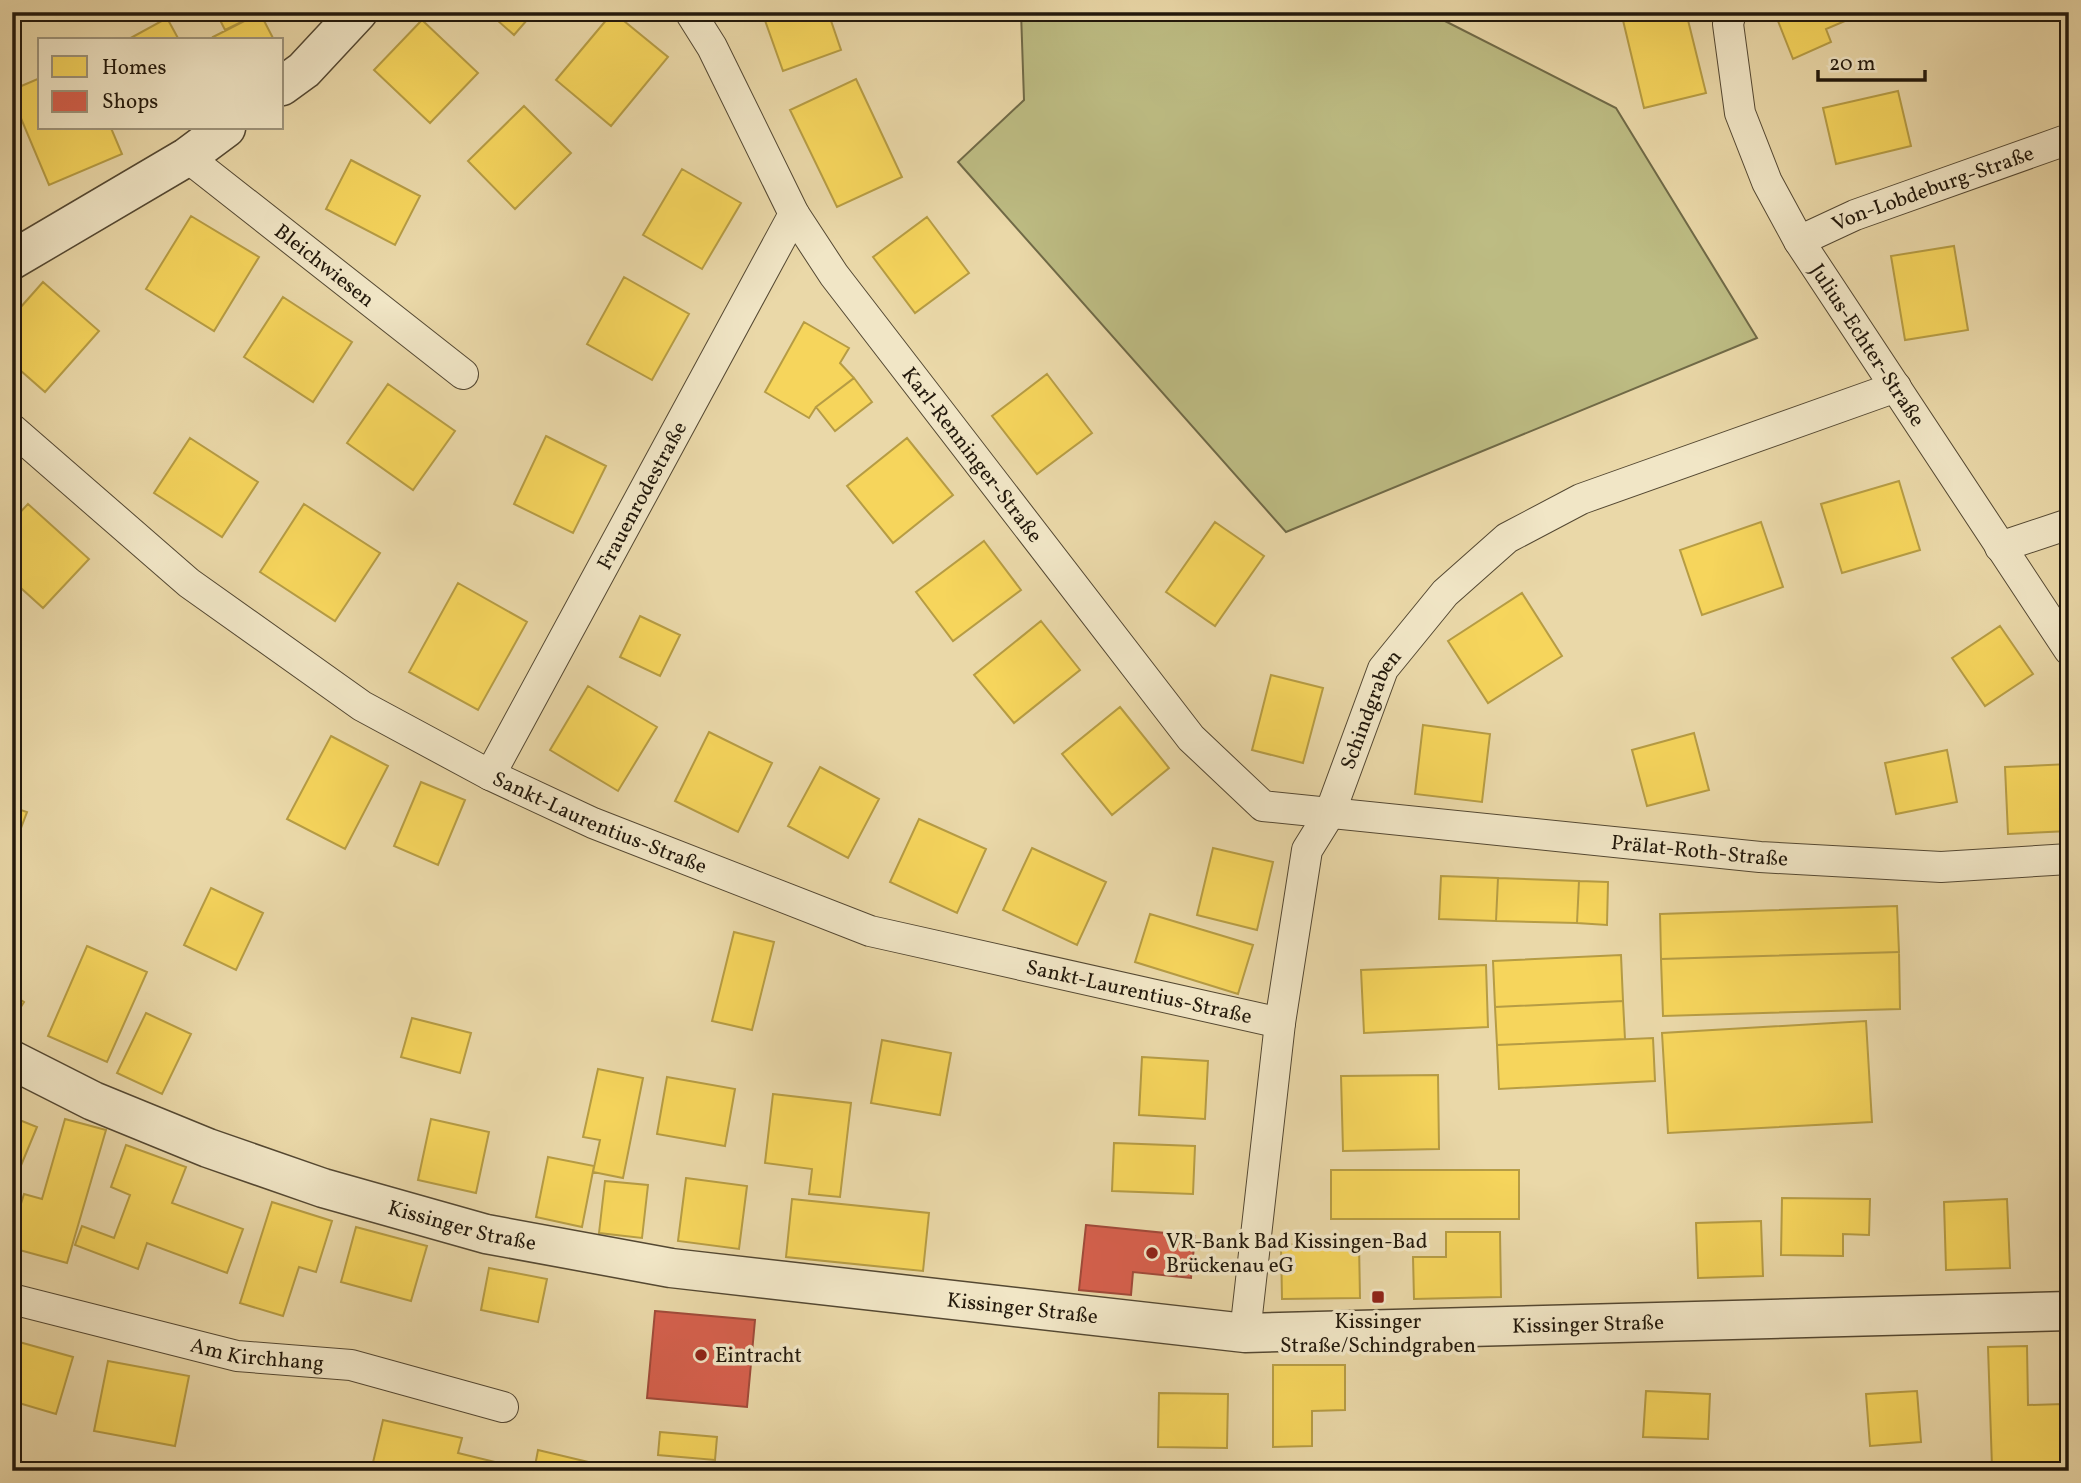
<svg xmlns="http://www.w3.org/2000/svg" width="2081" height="1483" font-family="Vollkorn,serif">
<rect width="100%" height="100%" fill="#ead8a8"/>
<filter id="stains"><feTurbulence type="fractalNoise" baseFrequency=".00286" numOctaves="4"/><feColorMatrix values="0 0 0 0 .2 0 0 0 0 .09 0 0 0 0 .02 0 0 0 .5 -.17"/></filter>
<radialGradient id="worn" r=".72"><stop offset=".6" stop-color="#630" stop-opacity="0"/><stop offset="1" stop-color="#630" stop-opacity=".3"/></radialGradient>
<path fill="#bdbc83" stroke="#706a47" stroke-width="2" d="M 1021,12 L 1442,12 L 1443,20 L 1616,108 L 1757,338 L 1286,532 L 958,162 L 1024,100 Z"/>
<path fill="#f6d55c" stroke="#b69c44" stroke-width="2" d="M 216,12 L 259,12 L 260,13 L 225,30 Z
M 488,12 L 534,12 L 514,35 Z
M 613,12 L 668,57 L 611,126 L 556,80 Z
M 762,12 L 828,12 L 841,50 L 783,71 Z
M 1621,12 L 1686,12 L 1706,93 L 1644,108 Z
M 1799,12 L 1866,12 L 1826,29 L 1831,42 L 1793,59 L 1778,21 Z
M 260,13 L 274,40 L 215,40 L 213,37 Z
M 167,18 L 179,40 L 127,40 Z
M 422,20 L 478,73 L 430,123 L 374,70 Z
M 40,78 L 40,128 L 111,128 L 122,154 L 49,185 L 12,97 L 12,90 Z
M 856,79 L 902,177 L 837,207 L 790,110 Z
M 1898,91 L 1911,146 L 1836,164 L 1823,108 Z
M 524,106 L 571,153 L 515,209 L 468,161 Z
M 351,160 L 420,196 L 395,245 L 326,209 Z
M 682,169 L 741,203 L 702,269 L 643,235 Z
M 191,216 L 259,257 L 214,331 L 146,289 Z
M 927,217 L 969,273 L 915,313 L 873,257 Z
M 1954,246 L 1968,330 L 1905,340 L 1891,256 Z
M 624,277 L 689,314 L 652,380 L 587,344 Z
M 43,282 L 99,331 L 45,392 L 12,363 L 12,317 Z
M 283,297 L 352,342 L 313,402 L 244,357 Z
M 804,322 L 849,348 L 840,363 L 854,378 L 816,407 L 809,418 L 765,392 Z
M 1047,374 L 1092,433 L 1037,474 L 992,416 Z
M 854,378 L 872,402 L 835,431 L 816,407 Z
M 388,384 L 455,431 L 413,490 L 347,443 Z
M 546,436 L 606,466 L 573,533 L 514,504 Z
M 190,438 L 258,482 L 222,537 L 154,493 Z
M 907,438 L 953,495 L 893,543 L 847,486 Z
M 1899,481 L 1920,550 L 1842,573 L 1821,504 Z
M 28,504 L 89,559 L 43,608 L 12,580 L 12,521 Z
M 304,504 L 380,553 L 335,621 L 260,572 Z
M 1215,522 L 1264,556 L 1215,626 L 1166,592 Z
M 1761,522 L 1783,587 L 1702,615 L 1680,550 Z
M 984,541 L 1021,590 L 953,641 L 916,592 Z
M 458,583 L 527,622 L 478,710 L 409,672 Z
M 1522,593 L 1562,656 L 1488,703 L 1448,641 Z
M 640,616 L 680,635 L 660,676 L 620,657 Z
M 1041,621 L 1080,670 L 1014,723 L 974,675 Z
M 2000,626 L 2033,674 L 1985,706 L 1952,658 Z
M 1271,675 L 1323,688 L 1303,763 L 1252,750 Z
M 588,686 L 657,727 L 618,791 L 550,750 Z
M 1120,707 L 1169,768 L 1112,815 L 1062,754 Z
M 1423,725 L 1490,734 L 1482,802 L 1415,794 Z
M 709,732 L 772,763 L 738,832 L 675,801 Z
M 1694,733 L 1709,790 L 1647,806 L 1632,750 Z
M 331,736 L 388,766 L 345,849 L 287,819 Z
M 1947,750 L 1957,802 L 1896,814 L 1885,763 Z
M 2069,764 L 2069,831 L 2008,834 L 2005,767 Z
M 820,767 L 879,799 L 848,858 L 788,826 Z
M 421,782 L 465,800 L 438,865 L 394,846 Z
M 12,807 L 27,812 L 12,852 Z
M 919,819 L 986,849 L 957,913 L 890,882 Z
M 1032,848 L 1106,882 L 1077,945 L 1003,910 Z
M 1213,848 L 1273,862 L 1257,930 L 1197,915 Z
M 1441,876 L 1498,878 L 1496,921 L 1439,919 Z
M 1498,878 L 1579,881 L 1577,923 L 1496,921 Z
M 1579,881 L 1608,882 L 1607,925 L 1577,923 Z
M 211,888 L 263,913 L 236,970 L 184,945 Z
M 1897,906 L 1899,952 L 1661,959 L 1660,914 Z
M 1150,914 L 1253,945 L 1238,994 L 1135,962 Z
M 734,932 L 774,942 L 752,1030 L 712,1021 Z
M 87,946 L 147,972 L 107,1062 L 48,1036 Z
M 1899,952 L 1900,1009 L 1663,1016 L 1661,959 Z
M 1621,955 L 1623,1001 L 1495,1007 L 1493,961 Z
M 1486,965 L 1488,1027 L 1364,1033 L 1361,970 Z
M 12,994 L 24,1002 L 12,1021 Z
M 1623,1001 L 1625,1039 L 1497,1045 L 1495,1007 Z
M 146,1013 L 191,1034 L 162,1094 L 117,1073 Z
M 412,1018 L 471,1033 L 460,1073 L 401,1057 Z
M 1866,1021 L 1872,1122 L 1668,1133 L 1662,1033 Z
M 1653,1038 L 1655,1081 L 1499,1089 L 1497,1045 Z
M 882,1040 L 951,1053 L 940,1115 L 871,1103 Z
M 1142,1057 L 1208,1061 L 1205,1119 L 1139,1115 Z
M 598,1069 L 643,1078 L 623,1178 L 593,1172 L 600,1140 L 583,1137 Z
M 1438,1075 L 1439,1149 L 1343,1151 L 1341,1076 Z
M 667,1077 L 735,1089 L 725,1146 L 657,1134 Z
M 773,1094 L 851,1103 L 840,1197 L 809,1194 L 812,1169 L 765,1163 Z
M 12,1117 L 37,1127 L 12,1187 Z
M 65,1119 L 106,1130 L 67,1263 L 12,1248 L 12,1233 L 24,1194 L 42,1199 Z
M 431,1119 L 489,1132 L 476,1193 L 418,1180 Z
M 1114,1143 L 1195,1146 L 1193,1194 L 1112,1191 Z
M 126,1145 L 186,1167 L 172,1203 L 243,1229 L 227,1273 L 147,1243 L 138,1269 L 75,1245 L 82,1226 L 114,1238 L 130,1195 L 111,1187 Z
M 548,1157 L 594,1166 L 582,1227 L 536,1217 Z
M 1331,1170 L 1519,1170 L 1519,1219 L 1331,1219 Z
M 686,1178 L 747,1186 L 739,1249 L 678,1241 Z
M 605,1181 L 648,1185 L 642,1238 L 599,1233 Z
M 1782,1198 L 1870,1199 L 1869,1235 L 1843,1234 L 1843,1256 L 1781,1255 Z
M 792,1199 L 929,1213 L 923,1271 L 786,1257 Z
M 2007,1199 L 2010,1268 L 1946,1270 L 1944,1202 Z
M 272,1202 L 332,1221 L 316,1272 L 299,1267 L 283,1316 L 240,1303 Z
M 1761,1221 L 1763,1276 L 1698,1278 L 1696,1223 Z
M 356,1227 L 427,1246 L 411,1301 L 341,1282 Z
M 1446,1232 L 1500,1232 L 1501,1297 L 1414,1299 L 1413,1257 L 1446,1257 Z
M 1359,1243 L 1360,1298 L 1282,1299 L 1281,1245 Z
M 489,1268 L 547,1279 L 538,1322 L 481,1310 Z
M 12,1340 L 73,1357 L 56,1414 L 12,1401 Z
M 2027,1346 L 2028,1405 L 2063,1404 L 2065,1465 L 1992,1467 L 1988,1347 Z
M 108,1361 L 189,1376 L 175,1446 L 94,1431 Z
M 1273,1365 L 1345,1365 L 1345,1410 L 1312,1411 L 1312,1446 L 1273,1447 Z
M 1646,1391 L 1710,1394 L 1708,1439 L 1643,1437 Z
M 1917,1391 L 1921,1442 L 1870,1446 L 1866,1394 Z
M 1159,1393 L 1228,1394 L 1227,1448 L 1158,1447 Z
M 383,1420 L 462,1438 L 458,1453 L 495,1462 L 493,1471 L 371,1471 Z
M 660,1432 L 717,1437 L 715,1460 L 658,1455 Z
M 538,1450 L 626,1471 L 534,1471 Z"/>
<path fill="#d6604d" stroke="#a04a39" stroke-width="2" d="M 1086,1225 L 1195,1236 L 1191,1278 L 1133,1272 L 1131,1295 L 1079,1290 Z
M 655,1311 L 755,1320 L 747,1407 L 647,1398 Z"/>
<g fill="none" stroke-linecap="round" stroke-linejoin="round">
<defs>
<g id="minor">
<path id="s1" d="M 690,12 L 712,47 L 794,214 L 834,275 L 1191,738 L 1263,806 L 1760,857 L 1941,867 L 2069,859"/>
<path id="s2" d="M 1731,12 L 1728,24 L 1740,113 L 1767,182 L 1799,241 L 2069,650"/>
<path id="s3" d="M 187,157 L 463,374"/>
<path id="s4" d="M 1799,241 L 1855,215 L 2069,139"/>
<path id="s5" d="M 12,429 L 189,583 L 362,706 L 490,775 L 593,823 L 870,931 L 1280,1023"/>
<path d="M 2000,547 L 2069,524"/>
<path id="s6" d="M 490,775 L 794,214"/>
<path id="s7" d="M 12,1299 L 237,1356 L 351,1365 L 503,1407"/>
<path id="s8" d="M 1245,1333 L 1280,1023 L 1307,850 L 1330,813 L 1383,669 L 1445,593 L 1507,538 L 1581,499 L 1896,387"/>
</g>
<g id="tertiary">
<path d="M 282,86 L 304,70 L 358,12"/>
<path d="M 12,260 L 187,157 L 226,128"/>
<path id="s9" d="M 12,1060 L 93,1101 L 208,1148 L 323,1188 L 486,1234 L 671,1268 L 1245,1333 L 2069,1311"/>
</g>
</defs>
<use href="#minor" stroke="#544832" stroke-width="32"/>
<use href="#tertiary" stroke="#544832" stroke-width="41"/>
<use href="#minor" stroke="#f1e6c6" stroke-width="30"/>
<use href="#tertiary" stroke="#f1e6c6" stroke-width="38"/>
</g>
<g fill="#8f2418" stroke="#f1e6c6" stroke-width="2.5">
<circle cx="1152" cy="1253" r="7"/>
<rect x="1371" y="1290" width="14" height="14" rx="3.5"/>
<circle cx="701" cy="1355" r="7"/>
</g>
<g text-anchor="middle" stroke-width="7" stroke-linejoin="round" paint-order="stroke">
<g font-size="21" fill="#22180b" stroke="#f1e6c6">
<text dy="7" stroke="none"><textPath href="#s4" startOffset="144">Von-Lobdeburg-Straße</textPath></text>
<text dy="7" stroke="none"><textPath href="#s3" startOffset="175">Bleichwiesen</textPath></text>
<text dy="7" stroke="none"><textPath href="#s2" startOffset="368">Julius-Echter-Straße</textPath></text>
<text dy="7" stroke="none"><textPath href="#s1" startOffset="527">Karl-Renninger-Straße</textPath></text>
<text dy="7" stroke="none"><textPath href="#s6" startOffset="318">Frauenrodestraße</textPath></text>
<text dy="7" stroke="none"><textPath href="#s8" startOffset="642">Schindgraben</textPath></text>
<text dy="7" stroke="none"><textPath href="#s5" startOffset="712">Sankt-Laurentius-Straße</textPath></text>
<text dy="7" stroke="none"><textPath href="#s1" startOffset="1423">Prälat-Roth-Straße</textPath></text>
<text dy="7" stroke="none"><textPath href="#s5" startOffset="1279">Sankt-Laurentius-Straße</textPath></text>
<text dy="7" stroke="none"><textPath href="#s9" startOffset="481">Kissinger Straße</textPath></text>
<text dy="7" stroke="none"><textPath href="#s9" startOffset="1048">Kissinger Straße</textPath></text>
<text dy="7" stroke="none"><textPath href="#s9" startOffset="1615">Kissinger Straße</textPath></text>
<text dy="7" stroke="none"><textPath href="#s7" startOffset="252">Am Kirchhang</textPath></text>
</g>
<g font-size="21" fill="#22180b" stroke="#f1e6c6" text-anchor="start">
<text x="1166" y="1248">VR-Bank Bad Kissingen-Bad<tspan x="1166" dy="24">Brückenau eG</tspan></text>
<text x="1378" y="1328" text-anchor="middle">Kissinger<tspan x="1378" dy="24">Straße/Schindgraben</tspan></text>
<text x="715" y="1362">Eintracht</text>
</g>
</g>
<rect width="2081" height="1483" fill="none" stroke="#ead8a8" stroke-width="42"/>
<rect x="14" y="14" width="2053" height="1455" fill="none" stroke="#22180b" stroke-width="3.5"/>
<rect x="21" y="21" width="2039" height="1441" fill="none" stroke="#22180b" stroke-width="2"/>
<rect x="38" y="38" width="245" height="91" fill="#f1e6c6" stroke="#9e947b" stroke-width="2"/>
<rect x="52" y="56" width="35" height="21" fill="#f6d55c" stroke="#9e947b" stroke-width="2"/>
<text x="102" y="74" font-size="21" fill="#22180b">Homes</text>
<rect x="52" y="91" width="35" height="21" fill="#d6604d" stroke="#9e947b" stroke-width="2"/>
<text x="102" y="108" font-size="21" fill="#22180b">Shops</text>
<path d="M1818 70v10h107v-10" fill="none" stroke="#22180b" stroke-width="3.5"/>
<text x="1829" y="70" font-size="21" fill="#22180b" stroke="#f1e6c6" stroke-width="5" paint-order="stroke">20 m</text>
<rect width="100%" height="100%" filter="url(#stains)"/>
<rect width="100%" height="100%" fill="url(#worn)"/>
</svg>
